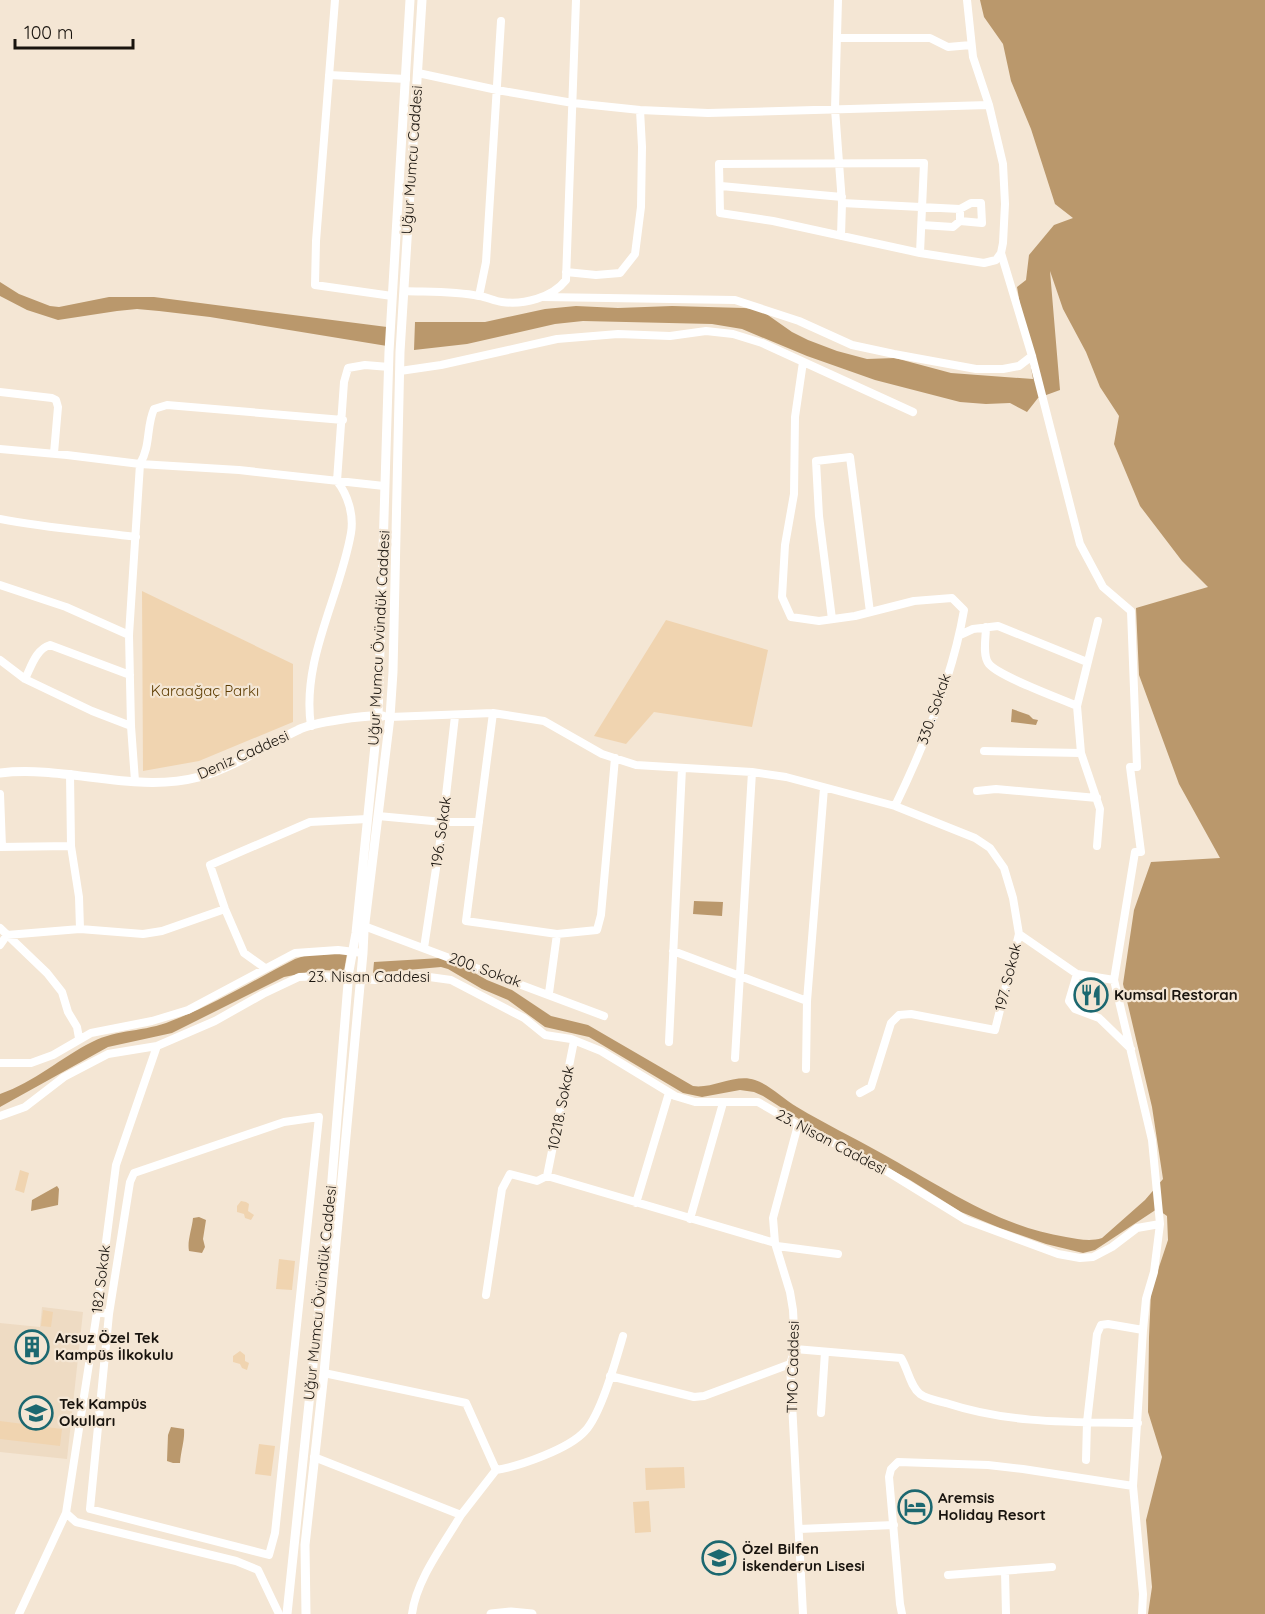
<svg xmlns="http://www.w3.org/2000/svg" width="1265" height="1614" font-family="Quicksand,sans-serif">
<rect width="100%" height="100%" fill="#f4e6d4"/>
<path fill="#eedbc3" d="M 42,1307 L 83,1312 L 67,1459 L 0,1452 L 0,1323 L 40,1327 Z"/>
<path fill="#f0d4b0" d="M 142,591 L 293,664 L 293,722 L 199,761 L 143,771 Z
M 666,620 L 768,650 L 752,727 L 654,712 L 626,744 L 594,736 Z
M 20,1170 L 29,1173 L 24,1193 L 15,1190 Z
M 241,1201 L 246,1202 L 249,1204 L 248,1211 L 254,1215 L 251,1220 L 245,1218 L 244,1214 L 237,1212 L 237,1206 Z
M 279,1259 L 295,1261 L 292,1290 L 276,1289 Z
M 43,1310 L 53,1312 L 51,1327 L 41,1326 Z
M 240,1351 L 245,1355 L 245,1361 L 249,1363 L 247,1370 L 242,1368 L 240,1364 L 233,1362 L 233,1356 Z
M 0,1421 L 62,1429 L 60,1446 L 0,1439 Z
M 259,1444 L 275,1446 L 271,1476 L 255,1474 Z
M 684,1467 L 685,1488 L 646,1490 L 645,1468 Z
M 649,1501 L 651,1532 L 635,1533 L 633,1502 Z"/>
<path fill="#ba986c" d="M 980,0 L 1265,0 L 1265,1614 L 1148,1614 L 1152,1587 L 1146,1520 L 1162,1457 L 1148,1412 L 1149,1337 L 1151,1291 L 1168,1240 L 1167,1216 L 1157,1209 L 1095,1250 L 1083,1253 L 1046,1244 L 1000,1228 L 961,1212 L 910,1180 L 799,1119 L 763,1096 L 754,1092 L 740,1090 L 702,1097 L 683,1093 L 589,1037 L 545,1027 L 508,1000 L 482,989 L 448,969 L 441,967 L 373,973 L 374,962 L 441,958 L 457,963 L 487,980 L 512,990 L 551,1016 L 588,1025 L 693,1086 C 713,1089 736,1073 755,1080 C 770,1085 783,1099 797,1107 C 825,1124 853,1137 881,1153 C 941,1186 997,1226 1066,1237 C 1078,1239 1090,1242 1102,1238 L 1145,1200 L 1163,1179 L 1152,1107 L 1123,984 L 1134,910 L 1151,862 L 1220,858 L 1179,784 L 1139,675 L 1136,608 L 1208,587 L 1182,561 L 1140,506 L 1114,444 L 1119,416 L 1100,387 L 1086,352 L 1063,309 L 1050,271 L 1060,390 L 1038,398 L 1027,412 L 1010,403 L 986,404 L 960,402 L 875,380 L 807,356 L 742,329 L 712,324 L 583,321 L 555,324 L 467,344 L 414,350 L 415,322 L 485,322 L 545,309 L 576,306 L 618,308 L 672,306 L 744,308 L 755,309 L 765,313 L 792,332 L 808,340 L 837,351 L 867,359 L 895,358 L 951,373 L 1033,379 L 1017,287 L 1026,280 L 1029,255 L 1054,225 L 1073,218 L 1055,204 L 1031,129 L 1011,81 L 1003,44 L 984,17 Z
M 0,282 L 19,294 L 50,306 L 59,307 L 109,297 L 154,297 L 387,327 L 387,346 L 210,317 L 159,311 L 137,309 L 117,311 L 58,320 L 27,310 L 0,296 Z
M 1012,709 L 1029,715 L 1033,719 L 1038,720 L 1036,725 L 1011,722 Z
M 694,901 L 723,902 L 722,916 L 693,914 Z
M 331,954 L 347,954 L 344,971 L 320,970 L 284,977 L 172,1033 L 108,1047 L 0,1107 L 0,1094 C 35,1082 60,1058 92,1042 C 117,1029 145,1032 171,1021 C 214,1005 254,980 295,959 L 307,955 Z
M 57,1186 L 59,1189 L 58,1205 L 31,1211 L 32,1200 Z
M 199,1217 L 206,1220 L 203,1239 L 205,1247 L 202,1253 L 189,1251 C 187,1241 192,1229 193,1218 Z
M 171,1427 L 184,1429 C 185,1440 181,1450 180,1463 L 173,1463 L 167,1461 L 168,1435 Z"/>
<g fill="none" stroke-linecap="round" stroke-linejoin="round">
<path stroke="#fff" stroke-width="8" d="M 335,0 L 316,241 L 315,285 L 392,296
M 838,0 L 835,109 L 842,203 L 841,236
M 837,38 L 930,38 L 948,47 L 971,45
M 418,73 L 497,90 L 573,103 L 640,110 L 708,113 L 989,105
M 329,75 L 406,79
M 721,186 L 842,197
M 842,203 L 960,209 L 971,203 L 981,203 L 982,223 L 960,221
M 922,225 L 953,227 L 960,221 L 960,209
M 920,253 L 924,163 L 719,164 L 720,213 L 773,221 L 920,253 L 984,263 L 996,260 L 1001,253 L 1003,243 L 1005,204 L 1003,164 L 989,105 L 973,57 L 967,0
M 1001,253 L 1032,356 L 1080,544 L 1103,587 L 1131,611 L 1137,767 L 1130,767 L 1141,852 L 1135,852 L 1114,980 L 1152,1140 L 1160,1224 L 1154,1272 L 1146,1299 L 1143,1330 L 1133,1486 L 1143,1594 L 1142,1614
M 566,272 L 596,275 L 620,273 L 635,254 L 641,207 L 642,147 L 640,110
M 404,291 C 429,292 455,291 479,296 C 487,297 494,301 502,302 C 523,305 552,298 566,280 L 576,0
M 479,296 L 486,262 L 501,21
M 543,297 L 735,300 L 799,321 L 852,345 L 894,354 L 976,369 L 1003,369 L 1019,366 L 1032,356
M 803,362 L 795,417 L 794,494 L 785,545 L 782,597 L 791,617 L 819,621 L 855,616 L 914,601 L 952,598 L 964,610 C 953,675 924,746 895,806
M 400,371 L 441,365 L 557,339 L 618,334 L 670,336 L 706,331 L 733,334 L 762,343 L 913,412
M 0,392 L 52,398 L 56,400 L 58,407 L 54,453
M 0,449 L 67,455 L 140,464 L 239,470 L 384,486
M 0,519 C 45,528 91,531 136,537
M 0,585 L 66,607 L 129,635
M 832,619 L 819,516 L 816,461 L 850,457 L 870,612
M 986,627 C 986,637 982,656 989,664 C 1000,677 1059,698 1077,706
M 960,635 L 973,629 L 998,626 L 1087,662
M 0,660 L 25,679 L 92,711 L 131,726
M 25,679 C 31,667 36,649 50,645 L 130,675
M 493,713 L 466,921 L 557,934 L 597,930 L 601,915 L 615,758
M 390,717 L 493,713 L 544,721 L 602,754 L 636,765 L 752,772 L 786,777 L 895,806 L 975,838 L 990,848 L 1004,868 L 1013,898 L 1019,934 L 995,1030 L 911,1014 L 899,1015 L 891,1023 L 871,1087 L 860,1093
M 311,726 C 301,660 340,597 351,533 C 354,515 348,495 337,481 L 344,382 L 348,368 L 365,365 L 389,367
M 984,751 L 1081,753
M 70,774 L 71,846 L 79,897 L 80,929
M 135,781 L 131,726 L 129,635 L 140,464 C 151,445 146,427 154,409 L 167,405 L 343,420
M 977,791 L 996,789 L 1097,798
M 0,794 L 2,847
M 378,816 L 443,822 L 479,822
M 1097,846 L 1100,809 L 1081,753 L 1077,706 L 1098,621
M 0,847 L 71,846
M 364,926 L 604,1016
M 0,928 L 47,973 L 62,992 L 68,1012 L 77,1027 L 79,1038
M 1019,934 L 1077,974 L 1114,980
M 0,945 L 7,935 L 80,929 L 143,934 L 162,931 L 225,909
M 424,948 L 443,822 L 455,716
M 673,951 L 807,1001
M 265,968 L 244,953 L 225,909 L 210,865 L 310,822 L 367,819
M 1077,974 L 1069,1001 L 1075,1009 L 1099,1018 L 1131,1049
M 549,993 L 557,934
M 669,1042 L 682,768
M 735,1058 L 752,772
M 0,1063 L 31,1063 L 53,1055 L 91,1033 L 152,1021 L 188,1010 L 295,953 L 338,950 L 363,953
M 806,1069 L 807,1001 L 824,788
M 0,1116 L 25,1107 L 64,1077 L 108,1054 L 157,1046 L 215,1021 L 263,994 L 299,977 L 321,976 L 375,980 L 422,976 L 451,980 L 524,1018 L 545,1035 L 571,1039 L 601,1051 L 675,1096 L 695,1102 L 758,1102 L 798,1125 L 875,1164 L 966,1220 L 1058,1254 L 1080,1258 L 1093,1257 L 1112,1247 L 1137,1228 L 1160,1224
M 798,1125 L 773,1218 L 775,1243 L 790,1292 L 793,1310 L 795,1349 L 790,1364 L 803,1614
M 547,1176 L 574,1041
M 636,1203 L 669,1093
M 690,1219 L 723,1103
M 777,1246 L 838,1254
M 486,1295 L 502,1189 L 510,1174 L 537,1181 L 547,1176 L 775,1243
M 97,1312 L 109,1314 L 130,1182 L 134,1173 L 284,1122 L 319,1117 L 275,1533 L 269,1555 L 90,1509 L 109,1314
M 795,1349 L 901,1358 C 908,1369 910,1386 920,1394 C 927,1399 938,1401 946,1403 C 1010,1424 1072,1422 1138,1423
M 324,1373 L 466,1403 L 496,1470
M 610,1376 L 694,1397 L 704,1396 L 790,1364
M 821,1413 L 825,1352
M 314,1457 L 461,1515 L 496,1470 C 520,1466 569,1449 585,1431 C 601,1414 616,1360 623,1336
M 1086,1460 L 1087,1422 L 1097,1334 L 1101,1325 L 1108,1324 L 1143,1330
M 66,1513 L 76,1522 L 236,1561 L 258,1570 L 279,1614
M 799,1529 L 894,1525
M 1005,1571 L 1006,1614
M 948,1575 L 1052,1567
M 19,1614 L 66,1513 L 97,1312 L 116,1165 L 157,1046
M 412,1614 C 416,1580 444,1544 461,1515
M 902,1614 L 900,1604 L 889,1477 L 891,1469 L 898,1462 L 988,1465 L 1023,1469 L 1133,1486"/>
<path stroke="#fff" stroke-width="9" d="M 0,773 C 66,765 134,794 199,777 C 233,768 266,745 298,730 C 313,722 366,715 383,716
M 287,1614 L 331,1192 L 349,971 L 356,933 L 378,716 L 389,352 L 410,0
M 306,1614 L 305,1545 L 324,1373 L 363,953 L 364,931 L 390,717 L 393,672 L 400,352 L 422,0
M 491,1614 L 511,1612 L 532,1614"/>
</g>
<defs>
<symbol id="restaurant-ring" viewBox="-11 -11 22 22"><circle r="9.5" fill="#f4e6d4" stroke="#1c6870" stroke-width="1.5"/><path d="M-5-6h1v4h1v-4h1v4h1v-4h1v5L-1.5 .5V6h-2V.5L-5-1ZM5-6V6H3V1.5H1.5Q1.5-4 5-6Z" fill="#1c6870"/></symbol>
<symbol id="building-ring" viewBox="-11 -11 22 22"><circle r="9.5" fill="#f4e6d4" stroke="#1c6870" stroke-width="1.5"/><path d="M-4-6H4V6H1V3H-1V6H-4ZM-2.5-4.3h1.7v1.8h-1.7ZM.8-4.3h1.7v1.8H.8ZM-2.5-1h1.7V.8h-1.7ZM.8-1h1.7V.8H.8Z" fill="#1c6870"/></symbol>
<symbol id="school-ring" viewBox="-11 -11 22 22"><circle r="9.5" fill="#f4e6d4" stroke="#1c6870" stroke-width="1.5"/><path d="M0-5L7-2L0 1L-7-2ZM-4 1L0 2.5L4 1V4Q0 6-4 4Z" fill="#1c6870"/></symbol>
<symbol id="hotel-ring" viewBox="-11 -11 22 22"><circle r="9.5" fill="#f4e6d4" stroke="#1c6870" stroke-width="1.5"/><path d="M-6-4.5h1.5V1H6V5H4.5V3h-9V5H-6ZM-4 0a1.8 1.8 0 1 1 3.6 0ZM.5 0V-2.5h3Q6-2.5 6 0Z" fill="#1c6870"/></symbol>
</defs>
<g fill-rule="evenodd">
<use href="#restaurant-ring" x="1072" y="976" width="38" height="38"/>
<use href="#building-ring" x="13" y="1328" width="38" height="38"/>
<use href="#school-ring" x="17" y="1394" width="38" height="38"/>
<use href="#hotel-ring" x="896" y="1488" width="38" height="38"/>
<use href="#school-ring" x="700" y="1539" width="38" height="38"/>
</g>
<g text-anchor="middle" stroke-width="4.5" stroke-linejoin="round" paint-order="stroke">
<g font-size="15" fill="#19140e" stroke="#f4e6d4">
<text transform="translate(412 160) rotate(-86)" y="5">Uğur Mumcu Caddesi</text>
<text transform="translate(379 638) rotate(-87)" y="5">Uğur Mumcu Övündük Caddesi</text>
<text transform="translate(934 709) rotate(-71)" y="5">330. Sokak</text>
<text transform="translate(243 755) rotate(-24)" y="5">Deniz Caddesi</text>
<text transform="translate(441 832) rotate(-82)" y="5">196. Sokak</text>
<text transform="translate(485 970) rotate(20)" y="5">200. Sokak</text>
<text x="369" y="982">23. Nisan Caddesi</text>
<text transform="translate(1008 977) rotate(-76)" y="5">197. Sokak</text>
<text transform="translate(561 1108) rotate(-79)" y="5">10218. Sokak</text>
<text transform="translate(831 1142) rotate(28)" y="5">23. Nisan Caddesi</text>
<text transform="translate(101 1279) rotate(-83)" y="5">182 Sokak</text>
<text transform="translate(320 1293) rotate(-84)" y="5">Uğur Mumcu Övündük Caddesi</text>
<text transform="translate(793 1367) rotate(-89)" y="5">TMO Caddesi</text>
</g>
<g font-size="15" fill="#5c3b00" stroke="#f4e6d4">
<text x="205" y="696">Karaağaç Parkı</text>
</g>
<g font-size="15" font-weight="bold" fill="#19140e" stroke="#f4e6d4" text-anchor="start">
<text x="1114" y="1000">Kumsal Restoran</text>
<text x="55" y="1343">Arsuz Özel Tek<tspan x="55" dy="17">Kampüs İlkokulu</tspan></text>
<text x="59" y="1409">Tek Kampüs<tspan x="59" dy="17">Okulları</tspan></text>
<text x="938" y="1503">Aremsis<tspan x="938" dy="17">Holiday Resort</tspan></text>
<text x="742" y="1554">Özel Bilfen<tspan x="742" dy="17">İskenderun Lisesi</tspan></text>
</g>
</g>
<path d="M15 39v9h118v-9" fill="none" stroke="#19140e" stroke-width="3"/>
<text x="24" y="39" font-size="18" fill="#19140e" stroke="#f4e6d4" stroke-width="4.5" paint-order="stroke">100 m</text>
</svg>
